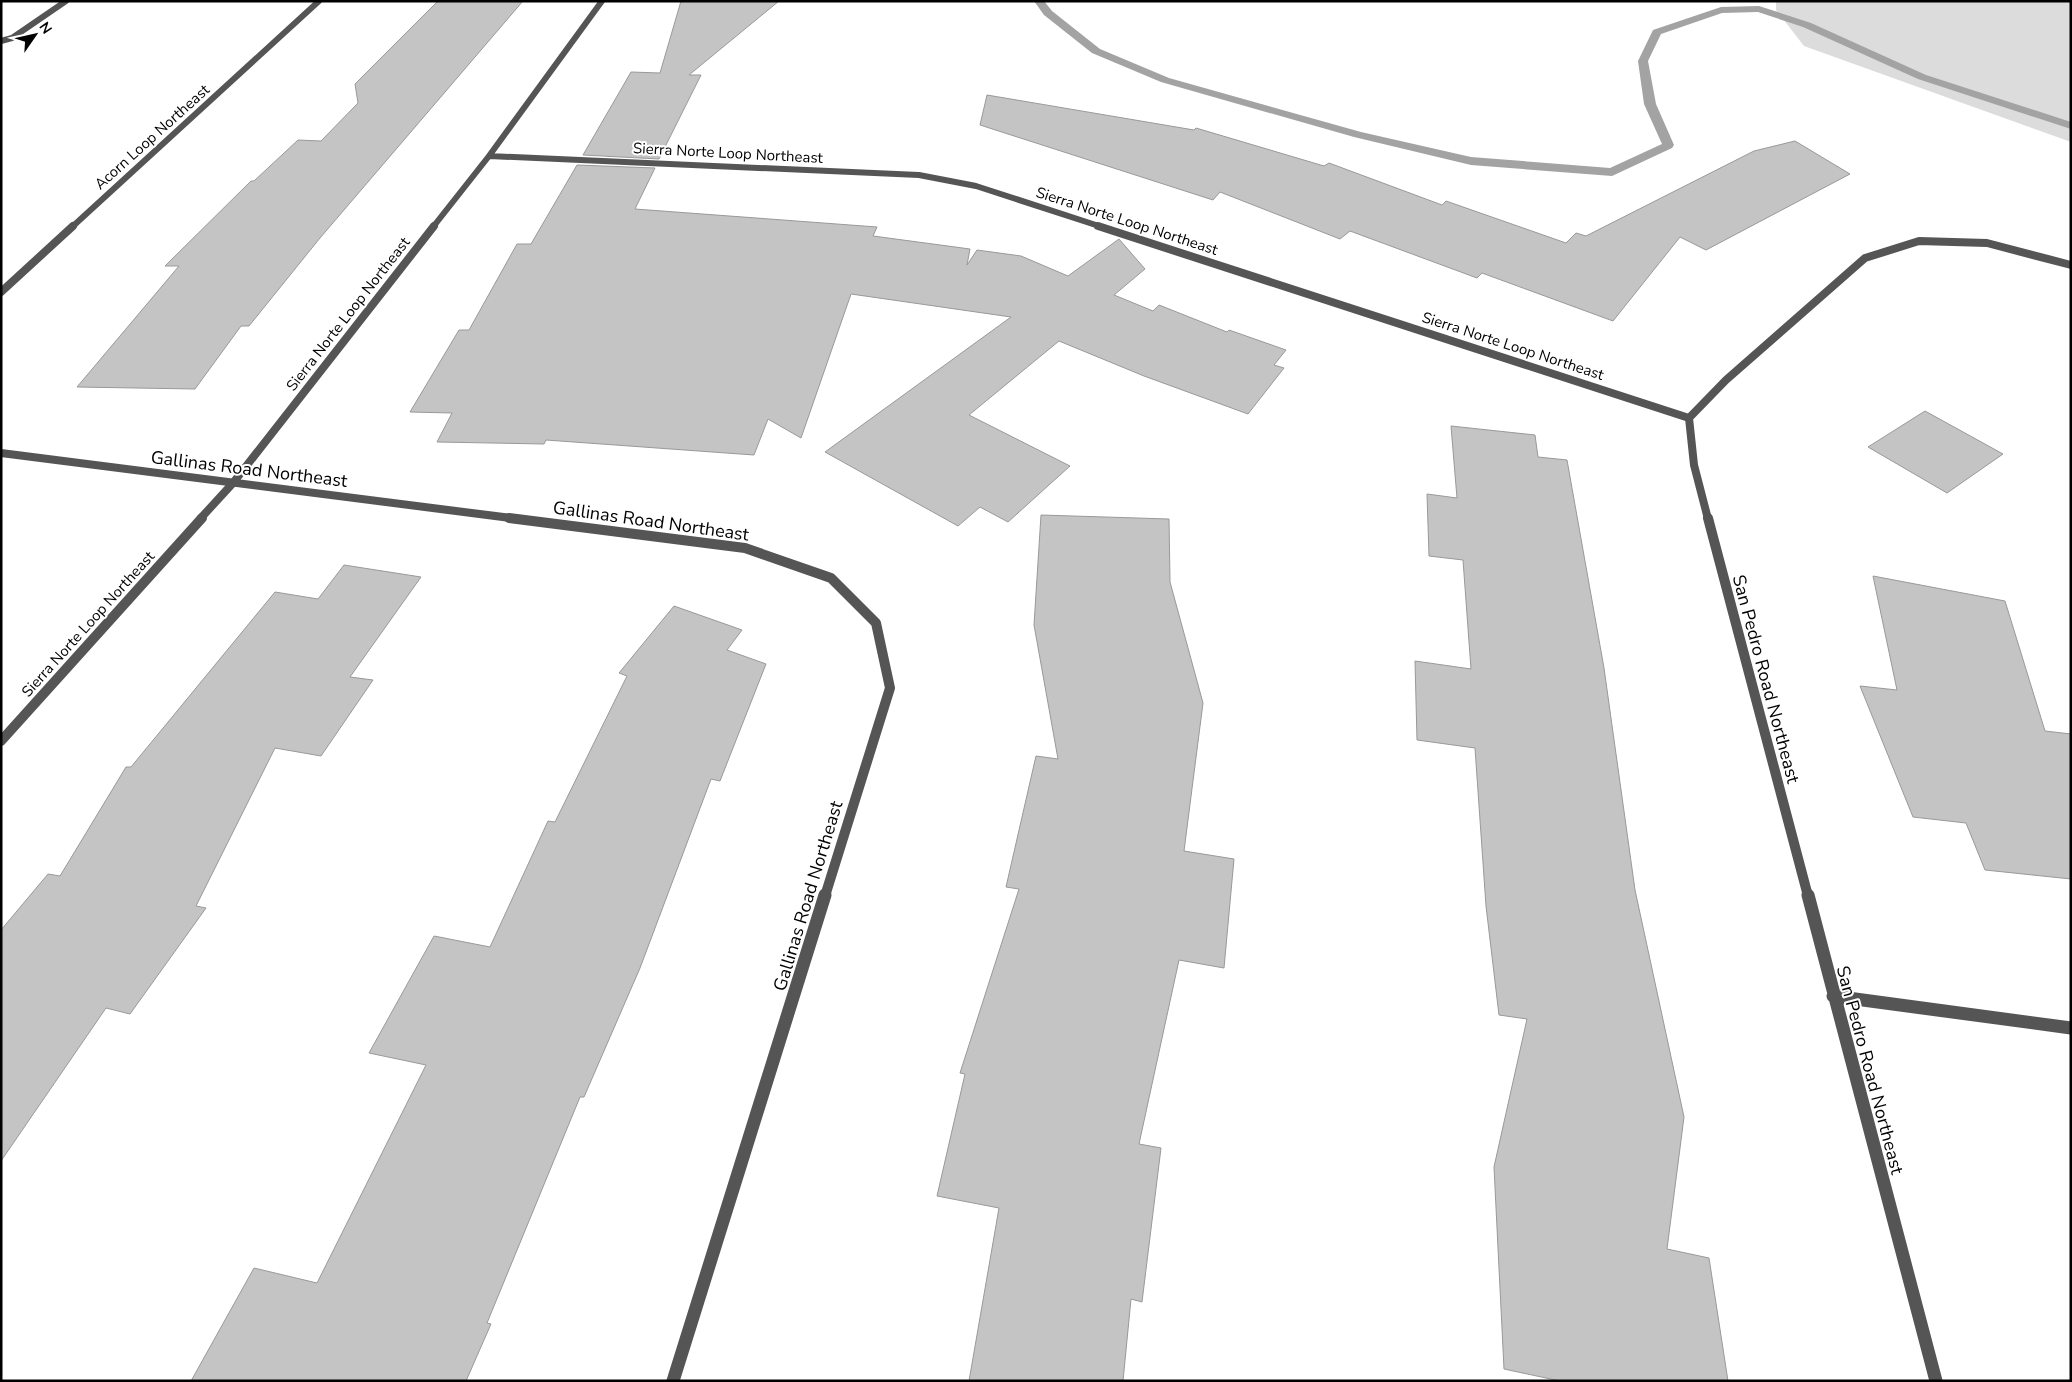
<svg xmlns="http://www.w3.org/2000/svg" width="2072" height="1382" font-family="'Nunito Sans',sans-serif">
<rect width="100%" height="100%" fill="#fff"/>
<path fill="#dcdcdc" d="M 1776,1 L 2071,1 L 2071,142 L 1804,46 L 1776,10 Z"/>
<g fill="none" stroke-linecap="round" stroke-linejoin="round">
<path fill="#a3a3a3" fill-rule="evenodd" d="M 1034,1 L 1044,1 L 1052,11 L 1100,49 L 1169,78 L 1361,132 L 1471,157 L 1610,168 L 1662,144 L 1644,104 L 1638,61 L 1653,30 L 1721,7 L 1759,6 L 1811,23 L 1926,75 L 2071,122 L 2071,129 L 1918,79 L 1803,27 L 1758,12 L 1722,13 L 1661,34 L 1648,61 L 1656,104 L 1674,145 L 1672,148 L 1612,176 L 1471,165 L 1354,137 L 1161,82 L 1092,53 L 1044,15 Z"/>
</g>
<path fill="#c4c4c4" stroke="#999" d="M 438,1 L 523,1 L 320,238 L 249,326 L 241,326 L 195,389 L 77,387 L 179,266 L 165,266 L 251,181 L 254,181 L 298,140 L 321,141 L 358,103 L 355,84 Z
M 681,1 L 779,1 L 689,75 L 701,75 L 659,159 L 583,155 L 631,72 L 660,73 Z
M 987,95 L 1194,130 L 1196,128 L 1324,166 L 1329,163 L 1442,205 L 1446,201 L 1566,243 L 1576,233 L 1586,236 L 1754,151 L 1795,141 L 1850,174 L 1706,250 L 1680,237 L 1613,321 L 1482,273 L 1477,278 L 1350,231 L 1340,239 L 1220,192 L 1213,200 L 980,125 Z
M 577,165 L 655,168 L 635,209 L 877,227 L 873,236 L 970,249 L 967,265 L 977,250 L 1021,256 L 1068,276 L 1119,239 L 1145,269 L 1114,295 L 1153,311 L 1159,305 L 1227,332 L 1229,330 L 1286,350 L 1274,365 L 1284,368 L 1248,414 L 1144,376 L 1059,341 L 969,415 L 1070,466 L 1008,522 L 980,507 L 958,526 L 825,452 L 1011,317 L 851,294 L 801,438 L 768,419 L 754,455 L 546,440 L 544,444 L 437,442 L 452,413 L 410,412 L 459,330 L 469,330 L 517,244 L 531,244 Z
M 1925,411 L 2003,454 L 1947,493 L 1868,447 Z
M 1451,426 L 1535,435 L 1538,457 L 1567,460 L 1604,668 L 1635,890 L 1684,1117 L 1667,1249 L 1709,1258 L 1728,1381 L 1560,1381 L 1504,1369 L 1494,1167 L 1527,1019 L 1499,1015 L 1486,906 L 1475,748 L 1417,740 L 1415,661 L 1471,669 L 1463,560 L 1429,556 L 1427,494 L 1457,498 Z
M 1041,515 L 1169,519 L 1170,582 L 1203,703 L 1184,851 L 1234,859 L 1224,968 L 1179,960 L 1139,1144 L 1161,1148 L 1142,1302 L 1131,1299 L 1123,1381 L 969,1381 L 999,1208 L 937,1196 L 965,1074 L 960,1073 L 1019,889 L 1006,887 L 1036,756 L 1058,759 L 1034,625 Z
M 344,565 L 421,577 L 350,677 L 373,680 L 321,756 L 275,748 L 196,906 L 206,908 L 130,1014 L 106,1008 L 1,1161 L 1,930 L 48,874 L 60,876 L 126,767 L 131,767 L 275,592 L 318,599 Z
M 1873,576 L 2005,601 L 2045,731 L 2071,734 L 2071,879 L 1985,870 L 1966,823 L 1913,817 L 1860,686 L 1897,690 Z
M 674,606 L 742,630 L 727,650 L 766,664 L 720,781 L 711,779 L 640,968 L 584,1097 L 580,1097 L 487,1323 L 491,1324 L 466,1381 L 191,1381 L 254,1268 L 317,1283 L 426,1065 L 369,1053 L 434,936 L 490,947 L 548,821 L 555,822 L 627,676 L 619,673 Z"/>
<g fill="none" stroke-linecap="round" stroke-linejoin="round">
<path stroke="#555" stroke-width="6" d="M 1,41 L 12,38 L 66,1
M 489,156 L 602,1
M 72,227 L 319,1
M 433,227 L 489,156 L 919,175 L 976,186 L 1102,227"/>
<path stroke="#555" stroke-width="8" d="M 1098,226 L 1689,418
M 1,292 L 73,226
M 1,453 L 519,519
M 200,519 L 233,483 L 434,226
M 1708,519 L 1694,465 L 1689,418 L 1726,380 L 1865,258 L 1919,241 L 1987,243 L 2071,265"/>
<path stroke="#555" stroke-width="10" d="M 509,518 L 745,548 L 831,578 L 876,623 L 890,688 L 825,896
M 1708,518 L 1808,896
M 1,741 L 202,518"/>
<path stroke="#555" stroke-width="13" d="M 1808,895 L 1936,1381
M 1833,996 L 2071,1028
M 673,1381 L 825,895"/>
</g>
<g text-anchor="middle" stroke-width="4" stroke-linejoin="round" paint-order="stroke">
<g font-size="15" fill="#000" stroke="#fff">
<text transform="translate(152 137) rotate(-42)" y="5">Acorn Loop Northeast</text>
<text transform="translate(728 153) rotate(3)" y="5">Sierra Norte Loop Northeast</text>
<text transform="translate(1127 221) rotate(18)" y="5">Sierra Norte Loop Northeast</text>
<text transform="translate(348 314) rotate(-52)" y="5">Sierra Norte Loop Northeast</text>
<text transform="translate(1513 346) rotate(18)" y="5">Sierra Norte Loop Northeast</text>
<text transform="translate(88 624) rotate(-48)" y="5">Sierra Norte Loop Northeast</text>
</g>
<g font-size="18" fill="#000" stroke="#fff">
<text transform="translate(249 469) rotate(7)" y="6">Gallinas Road Northeast</text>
<text transform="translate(651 521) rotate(8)" y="6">Gallinas Road Northeast</text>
<text transform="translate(1766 679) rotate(75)" y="6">San Pedro Road Northeast</text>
<text transform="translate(808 896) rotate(-73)" y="6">Gallinas Road Northeast</text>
<text transform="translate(1870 1070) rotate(75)" y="6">San Pedro Road Northeast</text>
</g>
</g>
<rect width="2072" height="1382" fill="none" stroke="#000000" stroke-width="5"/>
<g transform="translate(35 35) rotate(56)" stroke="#ffffff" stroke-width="4" paint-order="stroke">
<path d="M0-4L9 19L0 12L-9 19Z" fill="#000000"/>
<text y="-8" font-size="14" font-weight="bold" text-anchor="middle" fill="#000000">N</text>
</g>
</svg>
